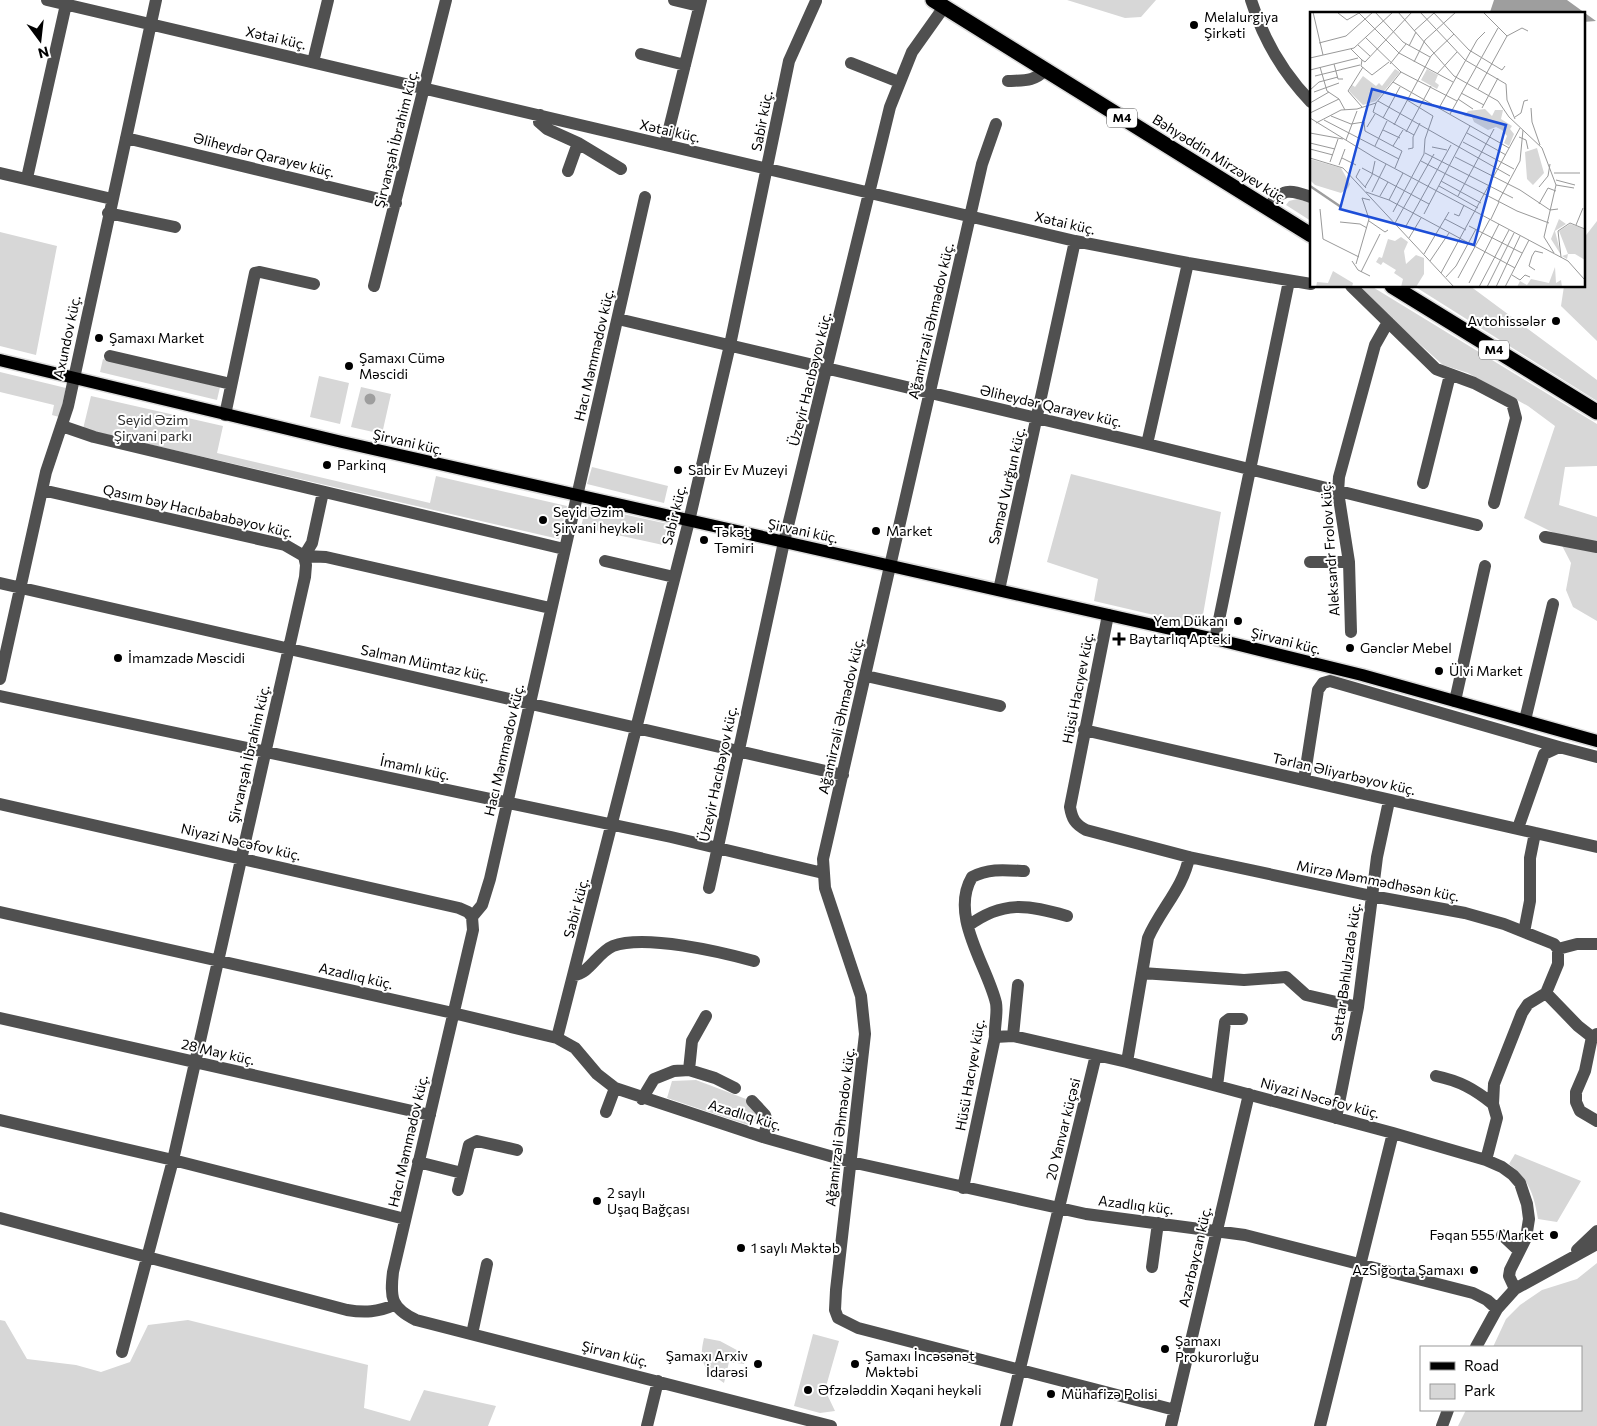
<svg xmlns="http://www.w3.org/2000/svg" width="1597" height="1426" font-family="Commissioner,sans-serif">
<rect width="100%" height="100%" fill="#fff"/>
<path fill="#d7d7d7" d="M 1067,0 L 1156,0 L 1141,17 L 1125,18 Z
M 1297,199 L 1311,203 L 1311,221 L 1286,205 L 1289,201 Z
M 1597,221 L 1597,341 L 1561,306 L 1564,286 L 1583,286 L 1583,239 Z
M 0,232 L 57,246 L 36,355 L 0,346 Z
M 1371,286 L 1597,424 L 1597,466 L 1565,467 L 1559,505 L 1597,517 L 1597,621 L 1573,607 L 1566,590 L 1571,563 L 1556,534 L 1524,518 L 1555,426 L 1528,406 L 1468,373 L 1443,365 L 1356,287 Z
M 1414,286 L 1470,286 L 1597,380 L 1597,401 Z
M 103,359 L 220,387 L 217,400 L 100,372 Z
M 0,372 L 66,388 L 59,417 L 52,415 L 54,405 L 0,392 Z
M 319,376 L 349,383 L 340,424 L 310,417 Z
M 361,387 L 391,394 L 382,434 L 351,427 Z
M 91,396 L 223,426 L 217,453 L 430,503 L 436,476 L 567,506 L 559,539 L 83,429 Z
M 592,467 L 668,486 L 664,503 L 587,484 Z
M 1071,474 L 1221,512 L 1201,626 L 1094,601 L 1098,579 L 1047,562 Z
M 586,506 L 668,524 L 663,545 L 581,527 Z
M 696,1080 L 746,1099 L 758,1116 L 751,1126 L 667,1098 L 672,1081 Z
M 1515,1154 L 1581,1181 L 1557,1222 L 1538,1219 C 1534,1195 1529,1179 1509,1164 Z
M 1597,1263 L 1597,1426 L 1458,1426 L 1466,1410 L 1581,1410 L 1581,1347 L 1493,1347 L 1506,1319 L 1520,1305 L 1542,1290 L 1577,1279 Z
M 0,1320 L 5,1321 L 27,1359 L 76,1365 L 101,1372 L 130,1362 L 148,1325 L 188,1320 L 368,1365 L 364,1408 L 410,1421 L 424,1390 L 496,1406 L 488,1426 L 0,1426 Z
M 813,1334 L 839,1341 L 825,1390 L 835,1411 L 820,1413 L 794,1406 Z
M 704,1338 L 720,1341 L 746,1355 L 744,1364 L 729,1362 L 724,1383 C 704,1368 698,1364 704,1338 Z"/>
<path fill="#9e9e9e" d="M 1494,0 L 1567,0 L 1596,21 L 1583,22 L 1583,14 L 1496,14 L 1490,12 Z
M364.5 399a5.5 5.5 0 1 1 11 0a5.5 5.5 0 1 1-11 0Z"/>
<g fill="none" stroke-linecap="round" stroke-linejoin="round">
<defs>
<path id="major" d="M 0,360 L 342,442 L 1215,639 L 1362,675 L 1597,741"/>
<path id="highway" d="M 933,0 L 1311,235
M 1392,286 L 1597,412"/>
</defs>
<use href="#major" stroke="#dbdbdb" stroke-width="15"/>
<use href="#highway" stroke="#dbdbdb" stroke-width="18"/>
<path stroke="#505050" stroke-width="12" d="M 47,0 L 1075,241 L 1188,263 L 1311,284
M 674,0 L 699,6
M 1251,0 C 1263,39 1283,73 1311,102
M 641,54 L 685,65
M 313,62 L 328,0
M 851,63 L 899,82
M 1008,81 C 1023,80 1034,82 1045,70
M 540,115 L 539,122 L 547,129 L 578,143 L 621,169
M 996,124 L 982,164 L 823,859 L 825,888 L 861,996 L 865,1034 L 836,1290 L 835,1310 L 838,1318 L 858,1328 L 1175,1410
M 126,138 L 396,203
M 665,145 L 701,0
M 568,171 L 578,143
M 0,173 L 112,199
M 27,178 L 67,0
M 645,197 L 490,879 L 482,905 L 472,917 L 473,930 L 393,1272 C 390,1298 391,1308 416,1320 L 831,1426
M 1268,208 C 1283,188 1288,189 1311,197
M 108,213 L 175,227
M 374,286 L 446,0
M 1351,286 L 1436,369 L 1474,383 L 1512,403 L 1516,418 L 1494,503
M 618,319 L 1147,444 L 1477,525
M 110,356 L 231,384
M 225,415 L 255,273 L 260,272 L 314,284
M 62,426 L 94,437 L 564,549
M 1147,444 L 1188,263
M 1423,483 L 1450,375
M 42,490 L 285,545 L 304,556 L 326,557 L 550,608
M 1545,537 L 1597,547
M 304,556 L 312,543 L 323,492
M 605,561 L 674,577
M 1310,562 L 1349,562
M 0,583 L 843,775
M 999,590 L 1075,241
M 1108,615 L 1070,807 C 1072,819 1075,824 1086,830 L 1189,857 L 1372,896 L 1465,913 L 1504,924 L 1554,944 L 1558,949 L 1558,964 L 1546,993 L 1578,1026 L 1592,1037 L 1597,1034
M 1351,632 L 1349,562 L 1338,492 L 1339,477 L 1375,345 L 1388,322
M 1215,639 L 1289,281
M 866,676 L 1000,706
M 0,679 L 46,472 L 68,406 L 156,0
M 0,696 L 671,837 L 823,873
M 1455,701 L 1485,566
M 1525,720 L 1553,604
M 1084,730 L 1597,847
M 1304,780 L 1318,690 L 1323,683 L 1330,681 L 1559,747
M 0,804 L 459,908 L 468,912 L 472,917
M 1518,828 L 1544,754 L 1559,747 L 1597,757
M 709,888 L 784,542 L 890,107 L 912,52 L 944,7
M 0,912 L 453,1013 L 557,1038 L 575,1048 L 597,1074 L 615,1088 L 763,1137 L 851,1162 L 1086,1214 L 1245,1235 L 1473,1293 L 1487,1300 L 1497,1309
M 968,926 C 1003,900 1028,905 1067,916
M 1524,932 L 1530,901 L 1530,858 L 1535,833
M 1558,949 L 1577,944 L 1597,944
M 1142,973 L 1244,980 L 1286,977 L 1306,995 L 1358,1007
M 574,975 C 589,974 598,952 613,946 C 645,934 721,952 754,961
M 0,1018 L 430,1115
M 1013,1036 L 1018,985
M 995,1037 L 1013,1036 L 1127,1062 L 1217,1086 L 1393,1133 L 1486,1160 L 1502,1167 L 1513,1175 L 1520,1183 L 1527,1204 L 1529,1219 L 1526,1238 L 1510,1270 L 1509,1276 L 1515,1289
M 1592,1037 L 1585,1071 L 1576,1092 L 1576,1102 L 1580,1111 L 1597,1121
M 557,1038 L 689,521 L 730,345 L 789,61 L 816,1
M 1127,1062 L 1148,938 C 1160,910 1184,887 1189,857
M 689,1070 L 715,1078 L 735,1088
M 1436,1076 C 1460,1081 1474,1089 1493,1104
M 1217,1086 L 1225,1022 L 1229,1019 L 1242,1019
M 642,1099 L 654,1079 L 674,1071 L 689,1070 L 692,1041 L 706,1016
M 752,1101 L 765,1115 L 768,1123 L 763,1137
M 606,1112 L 615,1088
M 1336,1118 L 1358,1007 L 1377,857 L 1389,801
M 0,1120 L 173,1160 L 405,1219
M 1486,1160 L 1497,1118 L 1493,1104 L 1494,1084 L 1522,1013 L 1528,1004 L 1546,993
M 418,1162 L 462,1173
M 963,1188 L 995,1037 C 994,1026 998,1014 996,1003 C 987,965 949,916 972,877 C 989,868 1005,870 1024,871
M 458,1190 L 469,1145 L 477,1141 L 517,1150
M 0,1218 L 347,1310 C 365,1313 378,1312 394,1305
M 1502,1235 L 1519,1251
M 1577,1250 L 1597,1231
M 1152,1267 L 1158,1223
M 472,1334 L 487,1264
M 1476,1347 L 1497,1309 L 1515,1289 L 1597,1244
M 122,1352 L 173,1160 L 305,577 L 306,565 L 304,556
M 647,1426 L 658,1381
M 1006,1426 L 1096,1055
M 1171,1426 L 1249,1094
M 1320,1426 L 1393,1133
M 1442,1426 L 1448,1410"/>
<use href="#major" stroke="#000" stroke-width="12"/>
<use href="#highway" stroke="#000" stroke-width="15"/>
</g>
<g fill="#000" stroke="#fff" stroke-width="2">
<circle cx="1194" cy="25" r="5"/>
<circle cx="1556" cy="321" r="5"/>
<circle cx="99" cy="338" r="5"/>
<circle cx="349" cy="366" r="5"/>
<circle cx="327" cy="465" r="5"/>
<circle cx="678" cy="470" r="5"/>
<circle cx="543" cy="520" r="5"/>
<circle cx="876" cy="531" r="5"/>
<circle cx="704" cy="540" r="5"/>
<circle cx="1238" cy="621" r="5"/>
<path d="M1116.5 631.5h5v5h5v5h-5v5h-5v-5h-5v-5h5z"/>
<circle cx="1350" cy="648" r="5"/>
<circle cx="118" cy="658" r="5"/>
<circle cx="1439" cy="671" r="5"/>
<circle cx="597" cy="1201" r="5"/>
<circle cx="1554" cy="1235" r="5"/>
<circle cx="741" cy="1248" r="5"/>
<circle cx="1474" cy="1270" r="5"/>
<circle cx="1165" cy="1349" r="5"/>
<circle cx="758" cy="1364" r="5"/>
<circle cx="855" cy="1364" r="5"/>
<circle cx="808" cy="1390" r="5"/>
<circle cx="1051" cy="1394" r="5"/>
</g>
<g text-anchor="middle" stroke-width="4" stroke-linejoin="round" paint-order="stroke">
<g fill="#fff" stroke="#4c4c4c" stroke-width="1">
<rect x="1107" y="108.5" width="30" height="19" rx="4"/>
<rect x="1479" y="340.5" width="30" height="19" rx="4"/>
</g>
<g font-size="12" font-weight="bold" fill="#000">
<text x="1122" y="122">M4</text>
<text x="1494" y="354">M4</text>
</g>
<g font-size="14" fill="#000" stroke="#fff" text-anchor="start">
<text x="1204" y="22">Melalurgiya<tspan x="1204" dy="16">Şirkəti</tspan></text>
<text x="1546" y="326" text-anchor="end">Avtohissələr</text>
<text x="109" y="343">Şamaxı Market</text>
<text x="359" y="363">Şamaxı Cümə<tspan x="359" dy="16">Məscidi</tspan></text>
<text x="337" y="470">Parkinq</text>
<text x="688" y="475">Sabir Ev Muzeyi</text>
<text x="553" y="517">Seyid Əzim<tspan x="553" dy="16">Şirvani heykəli</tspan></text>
<text x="886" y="536">Market</text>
<text x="714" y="537">Təkət<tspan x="714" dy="16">Təmiri</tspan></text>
<text x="1228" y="626" text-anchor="end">Yem Dükanı</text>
<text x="1129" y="644">Baytarlıq Apteki</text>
<text x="1360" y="653">Gənclər Mebel</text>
<text x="128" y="663">İmamzadə Məscidi</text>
<text x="1449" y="676">Ülvi Market</text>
<text x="607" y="1198">2 saylı<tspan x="607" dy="16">Uşaq Bağçası</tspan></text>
<text x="1544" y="1240" text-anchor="end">Fəqan 555 Market</text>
<text x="751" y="1253">1 saylı Məktəb</text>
<text x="1464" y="1275" text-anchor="end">AzSığorta Şamaxı</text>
<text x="1175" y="1346">Şamaxı<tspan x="1175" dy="16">Prokurorluğu</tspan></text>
<text x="748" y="1361" text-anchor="end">Şamaxı Arxiv<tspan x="748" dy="16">İdarəsi</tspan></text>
<text x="865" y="1361">Şamaxı İncəsənət<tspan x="865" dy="16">Məktəbi</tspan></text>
<text x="818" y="1395">Əfzələddin Xəqani heykəli</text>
<text x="1061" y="1399">Mühafizə Polisi</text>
</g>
<g font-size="14" fill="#000" stroke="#fff">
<text transform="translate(276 38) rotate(13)" y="5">Xətai küç.</text>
<text transform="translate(762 121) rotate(-79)" y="5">Sabir küç.</text>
<text transform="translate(670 131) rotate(13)" y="5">Xətai küç.</text>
<text transform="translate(396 139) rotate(-76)" y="5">Şirvanşah İbrahim küç.</text>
<text transform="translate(264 155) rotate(14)" y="5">Əliheydər Qarayev küç.</text>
<text transform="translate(1220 159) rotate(32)" y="5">Bəhyəddin Mirzəyev küç.</text>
<text transform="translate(1065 223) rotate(13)" y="5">Xətai küç.</text>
<text transform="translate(931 321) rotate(-77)" y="5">Ağamirzəli Əhmədov küç.</text>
<text transform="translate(67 337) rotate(-78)" y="5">Axundov küç.</text>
<text transform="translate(594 355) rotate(-77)" y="5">Hacı Məmmədov küç.</text>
<text transform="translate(810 379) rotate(-76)" y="5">Üzeyir Hacıbəyov küç.</text>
<text transform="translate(1051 406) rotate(13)" y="5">Əliheydər Qarayev küç.</text>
<text transform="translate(408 442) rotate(13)" y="5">Şirvani küç.</text>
<text transform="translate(1007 486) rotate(-77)" y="5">Səməd Vurğun küç.</text>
<text transform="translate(198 511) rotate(13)" y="5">Qasım bəy Hacıbababəyov küç.</text>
<text transform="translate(674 515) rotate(-76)" y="5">Sabir küç.</text>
<text transform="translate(803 531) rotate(12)" y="5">Şirvani küç.</text>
<text transform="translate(1330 549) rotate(-94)" y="5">Aleksandr Frolov küç.</text>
<text transform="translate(1286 641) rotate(14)" y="5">Şirvani küç.</text>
<text transform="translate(425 663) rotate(12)" y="5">Salman Mümtaz küç.</text>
<text transform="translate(1078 688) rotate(-79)" y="5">Hüsü Hacıyev küç.</text>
<text transform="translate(841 716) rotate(-77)" y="5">Ağamirzəli Əhmədov küç.</text>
<text transform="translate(504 750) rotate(-77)" y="5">Hacı Məmmədov küç.</text>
<text transform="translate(249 754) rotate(-77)" y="5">Şirvanşah İbrahim küç.</text>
<text transform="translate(415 768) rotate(12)" y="5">İmamlı küç.</text>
<text transform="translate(718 774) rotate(-78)" y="5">Üzeyir Hacıbəyov küç.</text>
<text transform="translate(1344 774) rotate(13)" y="5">Tərlan Əliyarbəyov küç.</text>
<text transform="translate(241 842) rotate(13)" y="5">Niyazi Nəcəfov küç.</text>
<text transform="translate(1378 881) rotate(11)" y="5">Mirzə Məmmədhəsən küç.</text>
<text transform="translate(576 908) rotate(-75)" y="5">Sabir küç.</text>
<text transform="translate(1346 972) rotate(-82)" y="5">Səttar Bəhlulzadə küç.</text>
<text transform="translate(356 976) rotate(13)" y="5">Azadlıq küç.</text>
<text transform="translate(218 1052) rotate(13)" y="5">28 May küç.</text>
<text transform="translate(970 1075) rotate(-80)" y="5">Hüsü Hacıyev küç.</text>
<text transform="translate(1320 1098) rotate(15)" y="5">Niyazi Nəcəfov küç.</text>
<text transform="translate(745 1115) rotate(17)" y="5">Azadlıq küç.</text>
<text transform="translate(840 1127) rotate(-83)" y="5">Ağamirzəli Əhmədov küç.</text>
<text transform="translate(1063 1129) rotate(-76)" y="5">20 Yanvar küçəsi</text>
<text transform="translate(408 1141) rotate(-77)" y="5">Hacı Məmmədov küç.</text>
<text transform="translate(1136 1205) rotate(7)" y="5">Azadlıq küç.</text>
<text transform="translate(1195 1257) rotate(-77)" y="5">Azərbaycan küç.</text>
<text transform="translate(615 1354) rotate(14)" y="5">Şirvan küç.</text>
</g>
<g font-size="14" fill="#2e2e2e" stroke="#fff">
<text x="153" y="425">Seyid Əzim<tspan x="153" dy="16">Şirvani parkı</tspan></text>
</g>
</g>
<g transform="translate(1310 12)">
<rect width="275" height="275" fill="#fff"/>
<path d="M 85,57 L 90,60 L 66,89 L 53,93 L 39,79 L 42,73 L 45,75 L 53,64 L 66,74 L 69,71 L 72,74 ZM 117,57 L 128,63 L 125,70 L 129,73 L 127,77 L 111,68 ZM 175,97 L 182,104 L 185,98 L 193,98 L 191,107 L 202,114 L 200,117 L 204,122 L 199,134 L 194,131 L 197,124 L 192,118 L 186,115 L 178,118 L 164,110 L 162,105 L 154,104 L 158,99 ZM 227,136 L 234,161 L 223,173 L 217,167 L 215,140 ZM 0,147 L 31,156 L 40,172 L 38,176 L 31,181 L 5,173 L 0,168 ZM 249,207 L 256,212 L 245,219 L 251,243 L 241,227 ZM 260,212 L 275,217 L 275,248 L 265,242 L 258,242 L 257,247 L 252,244 L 258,242 L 249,219 ZM 91,225 L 98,230 L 94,239 L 96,252 L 106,243 L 114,246 L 114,262 L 106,275 L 91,275 L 93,267 L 84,261 L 86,258 L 73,250 L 71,253 L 66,250 L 69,245 L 72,246 L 78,227 L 85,229 ZM 245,255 L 246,271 L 251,268 L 252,275 L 207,275 L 210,269 L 217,273 L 221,267 L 239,271 ZM 23,259 L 43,271 L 42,275 L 6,275 L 7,270 L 18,271 Z" fill="#d7d7d7"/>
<path fill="none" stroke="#9e9e9e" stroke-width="2.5" d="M 0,174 L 31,195"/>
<path fill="none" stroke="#999" stroke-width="1" d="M 3,0 L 13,43M 65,0 L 93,30 L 120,45M 88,0 L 144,64 L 188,89 L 199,105 L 232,136 L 246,173 L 234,225 L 244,241M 110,0 L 155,48 L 196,72 L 197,88 L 205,107M 123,0 L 159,38 L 192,58 L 195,54M 173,0 L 197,24M 28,1 L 37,8 L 49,1 L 89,41 L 143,70M 104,19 L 124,1M 197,24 L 212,16 L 218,19M 55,25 L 91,60 L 66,91 L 63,100 L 104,123M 9,31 L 36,24 L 63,0M 48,33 L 60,44M 99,34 L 106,20M 41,37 L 52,48 L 51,54 L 62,63 L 79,50M 0,46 L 44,36 L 83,0M 52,48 L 55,50 L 102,0M 104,50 L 115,28 L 146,0M 24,52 L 28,67 L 33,67M 80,52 L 96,32M 10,55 L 17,79 L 29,87 L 35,98M 0,58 L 48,46M 91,60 L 147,89M 127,62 L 147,40M 5,64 L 50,53M 83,70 L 199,136M 168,77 L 197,24M 0,78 L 9,70 L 28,65M 4,80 L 29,71M 151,81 L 174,93M 148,87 L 163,97M 68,89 L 200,164M 0,91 L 19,80M 52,95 L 38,79 L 53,55M 129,96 L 167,28 L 175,20M 172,96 L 188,66M 221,96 L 222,110 L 230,133M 0,101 L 29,87M 140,102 L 188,16M 21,104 L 41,112 L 54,110 L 55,119 L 92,139 L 85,156M 205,105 L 211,101 L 214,89 L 218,88M 0,106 L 65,146 L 258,249 L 274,267M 73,106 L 90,75M 14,108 L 89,147M 6,111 L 31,98 L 47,97 L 66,91M 84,113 L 121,44 L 144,22M 57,115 L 65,102M 73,118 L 90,126M 96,120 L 121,74M 0,121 L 33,127M 157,121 L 196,143M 209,125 L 216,128 L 218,137M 36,128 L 47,99M 153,130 L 204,157M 0,131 L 25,137M 65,134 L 77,109M 83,134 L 93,118M 122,135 L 137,138M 0,137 L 23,143M 98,137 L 103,136 L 103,125 L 110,111M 115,141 L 203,186M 145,145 L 210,178 L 240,198 L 248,197M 0,146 L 33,156 L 144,275M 32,146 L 46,153M 111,149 L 207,199 L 239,211M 20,150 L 28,127M 29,153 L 35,137M 52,156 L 119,192M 50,157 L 46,165 L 56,176M 244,161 L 270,161M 246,168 L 265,173M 131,169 L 171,191M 246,173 L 264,176M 129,174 L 168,196M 55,175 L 62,163 L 65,149M 229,175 L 238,164 L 240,152M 56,180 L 79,188 L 205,256M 62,180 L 76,152M 70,184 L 78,170M 148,184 L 184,117M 79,188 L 93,161M 188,190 L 210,149 L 213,118M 229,192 L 238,176 L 246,179M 10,197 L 13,227 L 49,245M 83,200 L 114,142 L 115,127 L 123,104 L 97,88M 114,202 L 160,114M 144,202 L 149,204 L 154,193M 135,207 L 156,218M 181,207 L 189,190M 59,209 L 75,220 L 78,218M 30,210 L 50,212 L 57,216M 85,211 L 124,142M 266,213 L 273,196M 96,214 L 141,133M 159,214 L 212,241M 99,226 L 111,206M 114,242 L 139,200M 251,245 L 248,219 L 260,211 L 275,217M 42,249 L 48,258 L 60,264M 120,249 L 139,221M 46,252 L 59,207 L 52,186 L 60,188M 225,258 L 219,254 L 222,244 L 225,239 L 233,241M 51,260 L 70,222M 131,261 L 210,116M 202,263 L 210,268 L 215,263 L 220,265M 136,265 L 146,254 L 166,217M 148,266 L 180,207M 159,271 L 189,212M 169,275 L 199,218M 177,275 L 204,221M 186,275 L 210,224M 195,275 L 219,228"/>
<path fill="#1d4ed8" fill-opacity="0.15" stroke="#1d4ed8" stroke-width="2.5" d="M 62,77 L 196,113 L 164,233 L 30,197 Z"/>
<rect width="275" height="275" fill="none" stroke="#000" stroke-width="2.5"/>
</g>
<rect x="1420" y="1346" width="162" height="65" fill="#ffffff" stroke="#999999"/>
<rect x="1430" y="1362" width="25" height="8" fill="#000000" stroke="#999999"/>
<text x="1464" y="1371" font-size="15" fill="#000000">Road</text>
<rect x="1430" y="1384" width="25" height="15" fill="#d7d7d7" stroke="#999999"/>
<text x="1464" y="1396" font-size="15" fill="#000000">Park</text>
<g transform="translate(40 40) rotate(165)" stroke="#ffffff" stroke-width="4" paint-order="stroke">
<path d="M0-4L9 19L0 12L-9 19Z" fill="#000000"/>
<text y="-8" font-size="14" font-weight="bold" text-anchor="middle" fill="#000000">N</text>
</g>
</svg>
